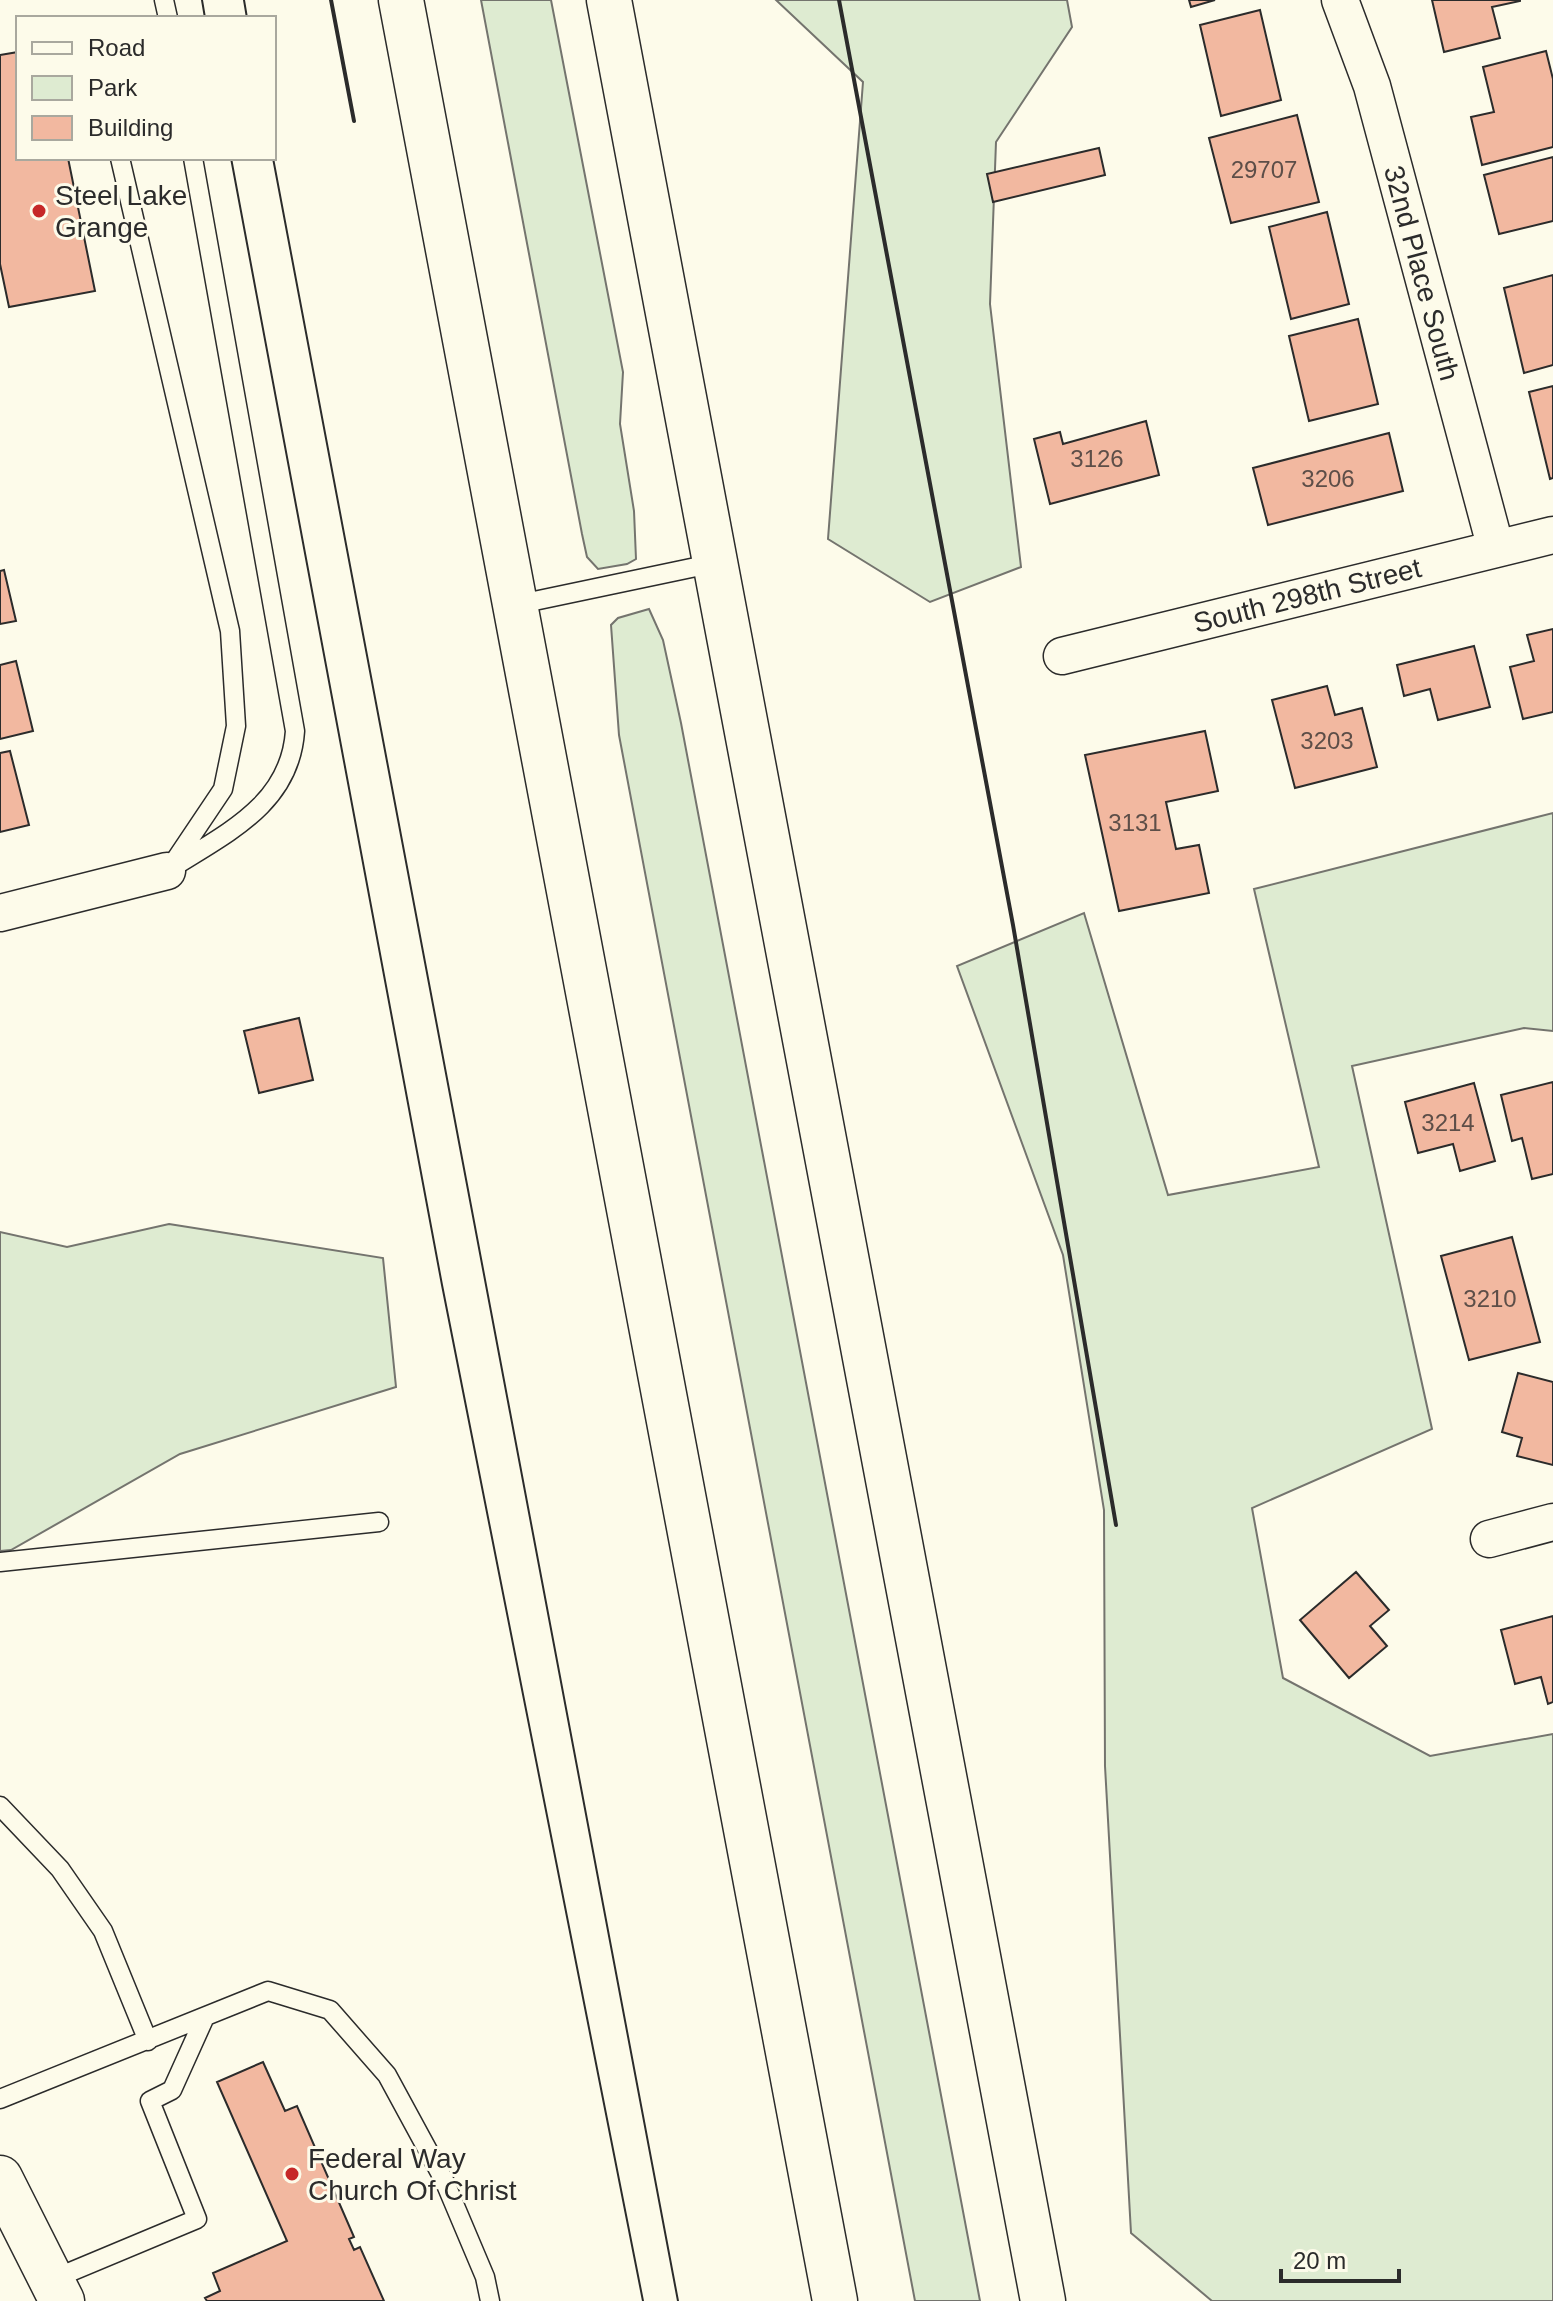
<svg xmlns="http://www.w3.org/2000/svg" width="1553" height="2301" font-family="Arial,sans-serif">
<rect width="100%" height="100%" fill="#fdfbea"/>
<path fill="#deebd1" stroke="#74746e" stroke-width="2" d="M 481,0 L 551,0 L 623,372 L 620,424 L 634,511 L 636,559 L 627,564 L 598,569 L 587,557 L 582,534 Z
M 776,0 L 1067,0 L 1072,27 L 996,142 L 990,304 L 1021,567 L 930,602 L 828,539 L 863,82 Z
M 649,609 L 663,640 L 681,723 L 980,2301 L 915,2301 L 619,735 L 611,625 L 618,618 Z
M 1553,813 L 1553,1031 L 1524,1028 L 1352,1066 L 1432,1429 L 1252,1508 L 1283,1678 L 1430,1756 L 1553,1734 L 1553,2301 L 1212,2301 L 1131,2233 L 1105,1766 L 1104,1510 L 1063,1255 L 957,966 L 1084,913 L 1168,1195 L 1319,1167 L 1254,889 Z
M 169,1224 L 383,1258 L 396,1387 L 180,1454 L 11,1550 L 0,1551 L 0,1232 L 67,1247 Z"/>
<path fill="#f2b8a0" stroke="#2b2b2b" stroke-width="2" d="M 1189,0 L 1215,0 L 1191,7 Z
M 1432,0 L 1520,0 L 1520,1 L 1492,7 L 1500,38 L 1444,52 Z
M 1260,10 L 1281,100 L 1221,116 L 1200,25 Z
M 1546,51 L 1553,79 L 1553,147 L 1482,165 L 1471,117 L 1494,112 L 1483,67 Z
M 18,52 L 18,158 L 68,158 L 95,291 L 9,307 L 0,264 L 0,55 Z
M 1297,115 L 1319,202 L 1231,223 L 1209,138 Z
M 1099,148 L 1105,175 L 993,202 L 987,174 Z
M 1553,157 L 1553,221 L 1499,234 L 1484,175 Z
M 1327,212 L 1349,304 L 1291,319 L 1269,227 Z
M 1553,275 L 1553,365 L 1524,373 L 1504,288 Z
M 1358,319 L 1378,404 L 1309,421 L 1289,336 Z
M 1553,386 L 1553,478 L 1550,479 L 1529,392 Z
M 1146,421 L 1159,475 L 1050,504 L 1034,439 L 1060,432 L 1063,444 Z
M 1389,433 L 1403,491 L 1268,525 L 1253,468 Z
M 4,570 L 16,621 L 0,624 L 0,571 Z
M 1553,629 L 1553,712 L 1523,719 L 1510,667 L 1534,661 L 1527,635 Z
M 1474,646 L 1490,707 L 1438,720 L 1430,689 L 1404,696 L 1397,665 Z
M 16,661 L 33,731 L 0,739 L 0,665 Z
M 1327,686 L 1335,715 L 1362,708 L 1377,767 L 1295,788 L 1272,700 Z
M 1205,731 L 1218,791 L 1166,802 L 1176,849 L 1199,845 L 1209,893 L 1119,911 L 1085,755 Z
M 10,751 L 29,825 L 0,832 L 0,753 Z
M 299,1018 L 313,1080 L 259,1093 L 244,1031 Z
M 1553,1082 L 1553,1174 L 1532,1179 L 1522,1138 L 1512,1141 L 1501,1095 Z
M 1474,1083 L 1495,1161 L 1460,1171 L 1453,1144 L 1418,1153 L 1405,1102 Z
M 1512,1237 L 1540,1342 L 1469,1360 L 1441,1256 Z
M 1518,1373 L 1553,1382 L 1553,1465 L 1517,1456 L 1522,1438 L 1502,1432 Z
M 1356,1572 L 1389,1610 L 1370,1626 L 1387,1646 L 1349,1678 L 1300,1620 Z
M 1553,1616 L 1553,1702 L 1548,1704 L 1541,1677 L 1515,1684 L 1501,1630 Z
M 263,2062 L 285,2111 L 297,2106 L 354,2237 L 349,2239 L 354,2250 L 360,2247 L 384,2301 L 207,2301 L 205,2298 L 220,2291 L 213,2273 L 287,2241 L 217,2082 Z"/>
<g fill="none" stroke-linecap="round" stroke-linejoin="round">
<defs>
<path id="lane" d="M 164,0 L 168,18
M 120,158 L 230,631 L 236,726 L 223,789 L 174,862
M 515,605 L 715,563
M 167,871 C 224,834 290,806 295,731 L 193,158
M 0,1562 L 379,1522
M 0,1806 L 60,1869 L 103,1931 L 148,2041
M 0,2099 L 268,1991 L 330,2010 L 387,2075 L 444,2180 L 485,2277 L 490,2301
M 51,2280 L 197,2219 L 150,2101 L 172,2090 L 204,2019"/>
<path id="street" d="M 1340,0 L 1372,86 L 1496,549
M 1062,656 L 1553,535
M 0,913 L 167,871
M 1489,1539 L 1553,1522"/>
<path id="secondary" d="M 0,2178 L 62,2301"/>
<path id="highway" d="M 401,0 L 835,2301
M 609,0 L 1043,2301"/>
</defs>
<use href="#lane" stroke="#2b2b2b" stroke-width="21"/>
<use href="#street" stroke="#2b2b2b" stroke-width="39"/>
<use href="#secondary" stroke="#2b2b2b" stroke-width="47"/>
<use href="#highway" stroke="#2b2b2b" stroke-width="47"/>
<use href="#lane" stroke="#fdfbea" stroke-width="18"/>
<use href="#street" stroke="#fdfbea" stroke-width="36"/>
<use href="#secondary" stroke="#fdfbea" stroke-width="44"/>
<use href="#highway" stroke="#fdfbea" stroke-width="44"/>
<path stroke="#2b2b2b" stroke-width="2" d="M 202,0 L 205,18
M 244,0 L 247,18
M 231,158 L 442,1285 L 643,2301
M 273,158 L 678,2301"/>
<path stroke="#2b2b2b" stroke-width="4" d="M 331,0 L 354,121
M 839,0 L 1013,925 L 1116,1525"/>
</g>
<g fill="#c62828" stroke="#fdfbea" stroke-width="3">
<circle cx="39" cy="211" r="8"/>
<circle cx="292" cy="2174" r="8"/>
</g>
<g text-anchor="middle" stroke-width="6" stroke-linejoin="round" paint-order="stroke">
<g font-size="24" fill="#5d4e48">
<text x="1264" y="178">29707</text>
<text x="1097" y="467">3126</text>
<text x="1328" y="487">3206</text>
<text x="1327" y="749">3203</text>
<text x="1135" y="831">3131</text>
<text x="1448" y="1131">3214</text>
<text x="1490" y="1307">3210</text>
</g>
<g font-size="28" fill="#2b2b2b" stroke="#fdfbea" text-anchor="start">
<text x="55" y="205">Steel Lake<tspan x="55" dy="32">Grange</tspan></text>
<text x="308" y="2168">Federal Way<tspan x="308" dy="32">Church Of Christ</tspan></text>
</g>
<g font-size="28" fill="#2b2b2b" stroke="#fdfbea">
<text transform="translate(1422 273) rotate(75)" y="10">32nd Place South</text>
<text transform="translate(1307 595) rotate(-14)" y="10">South 298th Street</text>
</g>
</g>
<rect x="16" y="16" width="260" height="144" fill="#fdfbea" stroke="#a9a89e" stroke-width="2"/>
<rect x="32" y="42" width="40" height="12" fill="#fdfbea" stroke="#a9a89e" stroke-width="2"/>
<text x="88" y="56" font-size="24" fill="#2b2b2b">Road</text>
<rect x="32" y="76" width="40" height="24" fill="#deebd1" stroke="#a9a89e" stroke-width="2"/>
<text x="88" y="96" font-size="24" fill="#2b2b2b">Park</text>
<rect x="32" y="116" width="40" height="24" fill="#f2b8a0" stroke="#a9a89e" stroke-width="2"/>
<text x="88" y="136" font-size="24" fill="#2b2b2b">Building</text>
<path d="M1281 2269v12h118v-12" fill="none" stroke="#2b2b2b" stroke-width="4"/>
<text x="1293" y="2269" font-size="24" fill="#2b2b2b" stroke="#fdfbea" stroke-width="6" paint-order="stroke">20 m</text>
</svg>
